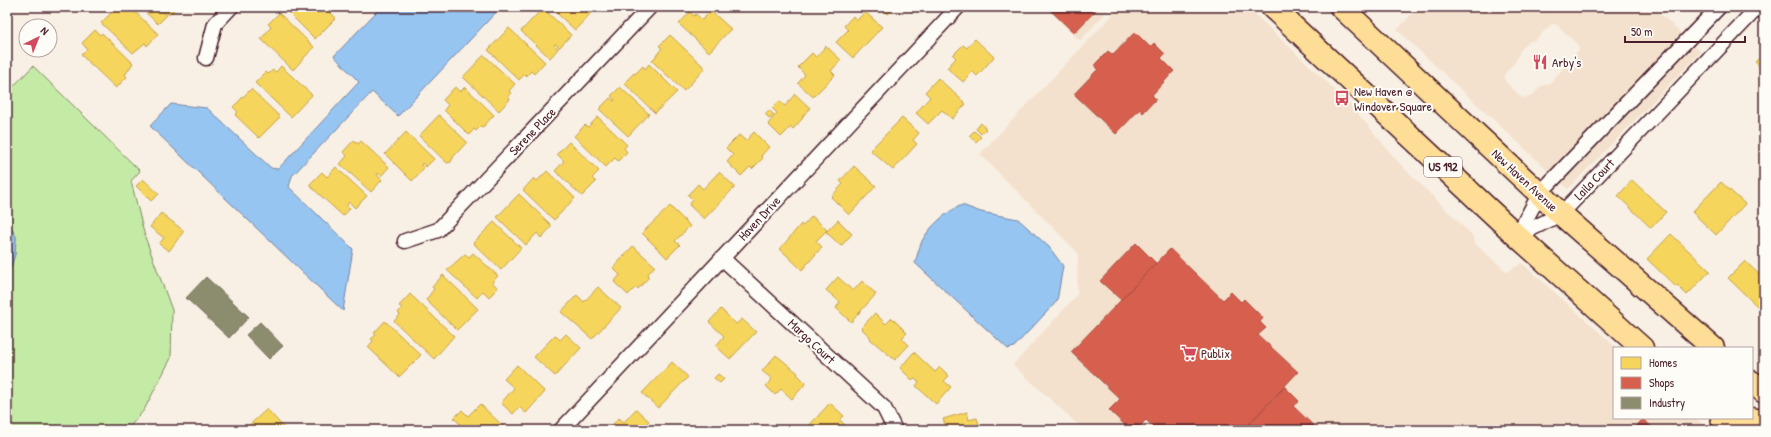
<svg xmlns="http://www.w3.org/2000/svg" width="1771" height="437" font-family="'Patrick Hand',sans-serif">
<rect width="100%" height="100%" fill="#f8f0e4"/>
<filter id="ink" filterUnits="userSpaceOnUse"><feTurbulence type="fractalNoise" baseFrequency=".025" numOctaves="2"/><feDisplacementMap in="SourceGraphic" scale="8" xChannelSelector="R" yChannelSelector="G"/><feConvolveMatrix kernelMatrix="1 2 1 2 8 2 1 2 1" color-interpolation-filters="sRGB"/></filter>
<g filter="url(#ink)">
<path fill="#f3e1cd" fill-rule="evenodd" d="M 1045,7 L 1111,7 L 1080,41 Z
M 1120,7 L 1247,7 L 1350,104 L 1399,163 L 1473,236 L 1474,243 L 1507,272 L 1522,263 L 1617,348 L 1614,348 L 1614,418 L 1695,418 L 1709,430 L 1084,430 L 1013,365 L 1077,295 L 1078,253 L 980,154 Z
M 1418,7 L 1653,7 L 1701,52 L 1568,189 L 1397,30 ZM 1552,24 L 1557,25 L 1577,44 L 1579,50 L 1549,84 L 1541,86 L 1532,96 L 1526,98 L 1521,97 L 1505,81 L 1504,75 L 1517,59 L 1519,52 L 1528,42 L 1535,40 Z"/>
<path fill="#c3eba6" stroke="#868568" d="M 33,66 L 140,171 L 131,181 L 145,237 L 172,310 L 171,358 L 144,410 L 127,430 L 7,430 L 7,280 L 15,254 L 16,237 L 7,220 L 7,93 Z"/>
<path fill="#96c5f1" stroke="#7883a2" d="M 381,7 L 501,7 L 398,116 L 372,92 L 292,176 L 289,187 L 353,249 L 343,311 L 150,126 L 171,104 L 207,108 L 271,168 L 278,169 L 359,82 L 334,56 Z
M 962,205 L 981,212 L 1018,219 L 1049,247 L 1063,266 L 1057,301 L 1014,347 L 1008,349 L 915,263 C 917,256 919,248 922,241 C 929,227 947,211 962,205 Z
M 7,220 L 16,237 L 15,254 L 7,280 Z"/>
<path fill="#f6d55c" stroke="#c29e4d" d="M 117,7 L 130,7 L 158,34 L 147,46 L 145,43 L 133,53 L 101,23 Z
M 140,7 L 177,7 L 169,15 L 164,10 L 163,12 L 167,15 L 158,24 Z
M 283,7 L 325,7 L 336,18 L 315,39 Z
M 550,7 L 588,7 L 593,11 L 575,30 Z
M 880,7 L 895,7 L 888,14 Z
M 543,8 L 571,35 L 559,48 L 556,44 L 554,45 L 558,49 L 550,58 L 521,31 Z
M 711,11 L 731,29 L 709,52 L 679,24 L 690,12 L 694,16 L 696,14 L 702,20 Z
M 865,12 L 882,27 L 853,58 L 836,42 L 848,30 L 844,26 L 853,16 L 857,20 Z
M 279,13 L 314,47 L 293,70 L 261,39 L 271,27 L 268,24 Z
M 509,28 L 545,62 L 534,74 L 531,71 L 527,76 L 525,74 L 519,80 L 488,50 Z
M 95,30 L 100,35 L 102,33 L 133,63 L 125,75 L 127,77 L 116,88 L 81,55 L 87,49 L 82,43 Z
M 670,35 L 705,68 L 684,91 L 652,61 L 662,48 L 659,46 Z
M 975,39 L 994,57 L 977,76 L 973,72 L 963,82 L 947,68 L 956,58 L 953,55 L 963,45 L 967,48 Z
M 826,46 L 841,60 L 831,71 L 835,75 L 813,97 L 798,83 L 805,75 L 798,67 L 812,53 L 816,57 Z
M 1764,53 L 1764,70 L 1755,62 Z
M 484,55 L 515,84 L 509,91 L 511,93 L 508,97 L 510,99 L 499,111 L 463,77 Z
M 649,64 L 677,92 L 655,113 L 624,83 L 634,73 L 635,74 L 643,66 L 645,69 Z
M 281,66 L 312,95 L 291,117 L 255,83 L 266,72 L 268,74 L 273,70 L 276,72 Z
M 938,78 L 966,104 L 952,119 L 942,110 L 928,124 L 916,113 L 930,97 L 925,92 Z
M 455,87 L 460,92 L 465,87 L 494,115 L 483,127 L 481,126 L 476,131 L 474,129 L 469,135 L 444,110 L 448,105 L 443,100 Z
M 620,87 L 649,114 L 628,136 L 599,109 L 610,98 L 614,101 L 615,100 L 611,96 Z
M 251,89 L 280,117 L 259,138 L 235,115 L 238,112 L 233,107 Z
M 795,94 L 810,108 L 802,117 L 803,118 L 793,129 L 791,127 L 781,137 L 768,124 L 777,113 L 772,108 L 779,101 L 785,106 Z
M 769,110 L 774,115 L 770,119 L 765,114 Z
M 439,115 L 467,142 L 454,156 L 451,162 L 447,163 L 419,136 Z
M 598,117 L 627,145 L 624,148 L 627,152 L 618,161 L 615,158 L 606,167 L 574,136 L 585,125 L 588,127 Z
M 902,118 L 919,133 L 913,140 L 917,144 L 893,170 L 870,150 Z
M 981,123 L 986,129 L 981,134 L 976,129 Z
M 974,131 L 981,137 L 976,142 L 969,136 Z
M 406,132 L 434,159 L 426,167 L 422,163 L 421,165 L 424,168 L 412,181 L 385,154 Z
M 754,132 L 769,147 L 761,156 L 763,158 L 752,169 L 750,167 L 741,176 L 727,162 L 733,155 L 726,148 L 739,135 L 746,141 Z
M 354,140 L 358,144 L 361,141 L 389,167 L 381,176 L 378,173 L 377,175 L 382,180 L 371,192 L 340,164 L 347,156 L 343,152 Z
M 569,142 L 599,171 L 592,178 L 596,182 L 582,196 L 555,171 L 564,161 L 557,154 Z
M 854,166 L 876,186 L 849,215 L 831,197 L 843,184 L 840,181 Z
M 336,167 L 367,196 L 355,208 L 349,202 L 347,205 L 350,208 L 343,216 L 309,185 L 322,172 L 327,177 Z
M 547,171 L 575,198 L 554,220 L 523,190 L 534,178 L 537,181 Z
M 719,172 L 735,187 L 704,219 L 689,205 L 693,200 L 688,195 L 698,184 L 703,189 Z
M 143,179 L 159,194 L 151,201 L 136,186 Z
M 1632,180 L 1666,212 L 1651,228 L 1618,196 Z
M 1721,182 L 1745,204 L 1716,235 L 1692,212 Z
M 519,194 L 552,226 L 541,238 L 537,233 L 526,245 L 497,217 Z
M 670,206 L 690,226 L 675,241 L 680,245 L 667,258 L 642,233 Z
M 161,213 L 184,231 L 169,251 L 159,244 L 164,238 L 150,227 Z
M 812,216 L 827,230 L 816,241 L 822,247 L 802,270 L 780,249 L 801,224 L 803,226 Z
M 838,220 L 852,234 L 841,246 L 826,232 Z
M 494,222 L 521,248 L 501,270 L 473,243 Z
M 1671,234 L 1710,271 L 1687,295 L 1677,285 L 1676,287 L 1647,259 Z
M 633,246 L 655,266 L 647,275 L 649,277 L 638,289 L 636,287 L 628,295 L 614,282 L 620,275 L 613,268 Z
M 473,253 L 498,276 L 492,282 L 498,288 L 489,297 L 483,291 L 477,298 L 447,270 L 465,254 L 469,257 Z
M 1745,261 L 1764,279 L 1764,309 L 1762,311 L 1728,278 Z
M 443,275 L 478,309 L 457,330 L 426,300 L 434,289 L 432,287 Z
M 838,277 L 853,291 L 862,281 L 876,294 L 851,322 L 836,308 L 840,302 L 826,290 Z
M 598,287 L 621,308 L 592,339 L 561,312 L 577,295 L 584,302 Z
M 410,294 L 454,336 L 434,359 L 394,321 L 400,315 L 398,313 L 402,308 L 399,306 Z
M 721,309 L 736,324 L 742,319 L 756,332 L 730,359 L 716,346 L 724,336 L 709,322 Z
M 875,313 L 886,324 L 892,318 L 907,333 L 902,338 L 909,345 L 895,360 L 870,339 L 871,338 L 861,328 Z
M 385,321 L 421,355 L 399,377 L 368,347 L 373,341 L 371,339 L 376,335 L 374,333 Z
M 566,334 L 581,348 L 555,376 L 534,357 L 555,335 L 560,340 Z
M 914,352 L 935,372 L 940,367 L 949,376 L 944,381 L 951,387 L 936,404 L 916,386 L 919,382 L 914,378 L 912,380 L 900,368 Z
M 776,355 L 798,373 L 797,374 L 806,383 L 792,399 L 781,389 L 775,395 L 766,386 L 772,379 L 762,371 Z
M 672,362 L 688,377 L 658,408 L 642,393 Z
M 517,365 L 545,392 L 526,413 L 519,407 L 513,414 L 501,403 L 514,388 L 504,379 Z
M 718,374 L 724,379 L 720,383 L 714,378 Z
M 830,403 L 844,416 L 840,420 L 850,430 L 805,430 Z
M 480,404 L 506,429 L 505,430 L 460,430 L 458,428 L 461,425 L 454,418 L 462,410 L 468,416 Z
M 267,409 L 286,430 L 244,430 Z
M 636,409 L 649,421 L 642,428 L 645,430 L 607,430 L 619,418 L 624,422 Z
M 967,412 L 969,420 L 977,418 L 981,430 L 947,430 L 943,419 Z"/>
<path fill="#d6604d" stroke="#ac4c43" d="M 1047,7 L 1099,7 L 1074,33 Z
M 1135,32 L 1150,47 L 1154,43 L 1165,54 L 1161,58 L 1174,71 L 1152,95 L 1156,99 L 1143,113 L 1140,109 L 1116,134 L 1074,94 L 1098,69 L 1094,65 L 1108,51 L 1113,55 Z
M 1136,243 L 1156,263 L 1121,300 L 1100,281 Z
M 1170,249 L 1223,300 L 1231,292 L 1241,302 L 1244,299 L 1263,318 L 1260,322 L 1266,328 L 1258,335 L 1298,372 L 1243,430 L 1157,430 L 1146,420 L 1136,430 L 1130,430 L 1109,410 L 1120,399 L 1071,352 Z
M 1285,387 L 1299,401 L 1293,406 L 1318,430 L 1245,430 L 1244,429 Z
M 1643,419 L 1655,430 L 1632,430 Z"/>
<path fill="#8c8c6e" stroke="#786b5a" d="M 206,277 L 249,317 L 229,338 L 186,298 Z
M 260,322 L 283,346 L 269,359 L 246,335 Z"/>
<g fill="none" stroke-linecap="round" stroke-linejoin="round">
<defs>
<path id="minor" d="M 206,58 L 215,24 L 231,7
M 1517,236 L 1561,214 L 1758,7
M 1517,236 L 1540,193 L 1719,7
M 405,241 L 438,230 L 650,7
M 722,258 L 884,408 L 895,430
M 561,430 L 958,7"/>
<path id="primary" d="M 1272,7 L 1517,236 L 1642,348
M 1341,7 L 1561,214 L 1713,348
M 1752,382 L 1764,392
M 1722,418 L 1736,430
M 1745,418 L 1764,421"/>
</defs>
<use href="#minor" stroke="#4a1f2b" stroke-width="17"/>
<use href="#primary" stroke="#4a1f2b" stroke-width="25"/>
<use href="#minor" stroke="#fdfcf7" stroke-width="14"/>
<use href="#primary" stroke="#fedd96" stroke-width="22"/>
</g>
</g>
<defs>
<symbol id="restaurant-bare" viewBox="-9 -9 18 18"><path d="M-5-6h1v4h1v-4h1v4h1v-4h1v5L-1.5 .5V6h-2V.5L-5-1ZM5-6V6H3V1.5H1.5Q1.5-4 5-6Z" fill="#d1495b" stroke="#fdfcf7" stroke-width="2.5" paint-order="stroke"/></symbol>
<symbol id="bus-bare" viewBox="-9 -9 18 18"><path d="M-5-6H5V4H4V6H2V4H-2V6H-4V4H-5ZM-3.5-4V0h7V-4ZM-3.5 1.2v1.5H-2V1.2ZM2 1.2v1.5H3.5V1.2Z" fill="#d1495b" stroke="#fdfcf7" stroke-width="2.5" paint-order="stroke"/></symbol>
<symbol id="supermarket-bare" viewBox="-9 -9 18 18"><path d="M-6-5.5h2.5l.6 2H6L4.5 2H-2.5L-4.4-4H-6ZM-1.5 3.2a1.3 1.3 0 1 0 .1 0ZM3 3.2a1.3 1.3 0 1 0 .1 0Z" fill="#d1495b" stroke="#fdfcf7" stroke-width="2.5" paint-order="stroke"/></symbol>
</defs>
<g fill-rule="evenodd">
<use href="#restaurant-bare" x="1529" y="51" width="22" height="22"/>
<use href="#bus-bare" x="1331" y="87" width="22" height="22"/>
<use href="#supermarket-bare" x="1178" y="342" width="22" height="22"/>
</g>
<g text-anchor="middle" stroke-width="4" stroke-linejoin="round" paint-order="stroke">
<rect fill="#fdfcf7" stroke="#806168" stroke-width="1" x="1424" y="157" width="38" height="20" rx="3"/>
<g font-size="12" font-weight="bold" fill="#4a1f2b">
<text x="1443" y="171">US 192</text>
</g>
<g font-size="13" fill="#4a1f2b" stroke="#fdfcf7" text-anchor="start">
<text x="1552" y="67">Arby's</text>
<text x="1354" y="96">New Haven @<tspan x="1354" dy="15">Windover Square</tspan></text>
<text x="1201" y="358">Publix</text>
</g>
<g font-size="13" fill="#4a1f2b" stroke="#fdfcf7">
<text transform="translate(532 131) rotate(-46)" y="5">Serene Place</text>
<text transform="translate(1594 179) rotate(-46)" y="5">Laila Court</text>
<text transform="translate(1525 180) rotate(43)" y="5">New Haven Avenue</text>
<text transform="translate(759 218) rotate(-47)" y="5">Haven Drive</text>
<text transform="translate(812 341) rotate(43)" y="5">Margo Court</text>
</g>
</g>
<rect width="1771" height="437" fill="none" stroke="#fdfcf7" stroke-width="24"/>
<rect x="12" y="12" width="1747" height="413" fill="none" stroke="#4a1f2b" stroke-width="1.5" filter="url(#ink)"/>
<rect x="1613" y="347" width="140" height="72" fill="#fdfcf7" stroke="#b5a4a5"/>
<rect x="1621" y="357" width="20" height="12" fill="#f6d55c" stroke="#b5a4a5"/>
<text x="1649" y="367" font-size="12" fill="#4a1f2b">Homes</text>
<rect x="1621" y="377" width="20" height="12" fill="#d6604d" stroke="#b5a4a5"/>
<text x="1649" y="387" font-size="12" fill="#4a1f2b">Shops</text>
<rect x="1621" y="397" width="20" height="12" fill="#8c8c6e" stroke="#b5a4a5"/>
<text x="1649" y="407" font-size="12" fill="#4a1f2b">Industry</text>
<g transform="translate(38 38) rotate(43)"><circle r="19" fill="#fdfcf7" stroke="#b5a4a5"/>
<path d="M0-3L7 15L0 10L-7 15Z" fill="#d1495b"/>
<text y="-6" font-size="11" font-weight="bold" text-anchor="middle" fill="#4a1f2b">N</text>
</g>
<path d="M1625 36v6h120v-6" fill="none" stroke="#4a1f2b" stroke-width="2"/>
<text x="1631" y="36" font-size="12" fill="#4a1f2b" stroke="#fdfcf7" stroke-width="3" paint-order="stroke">50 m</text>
</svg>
